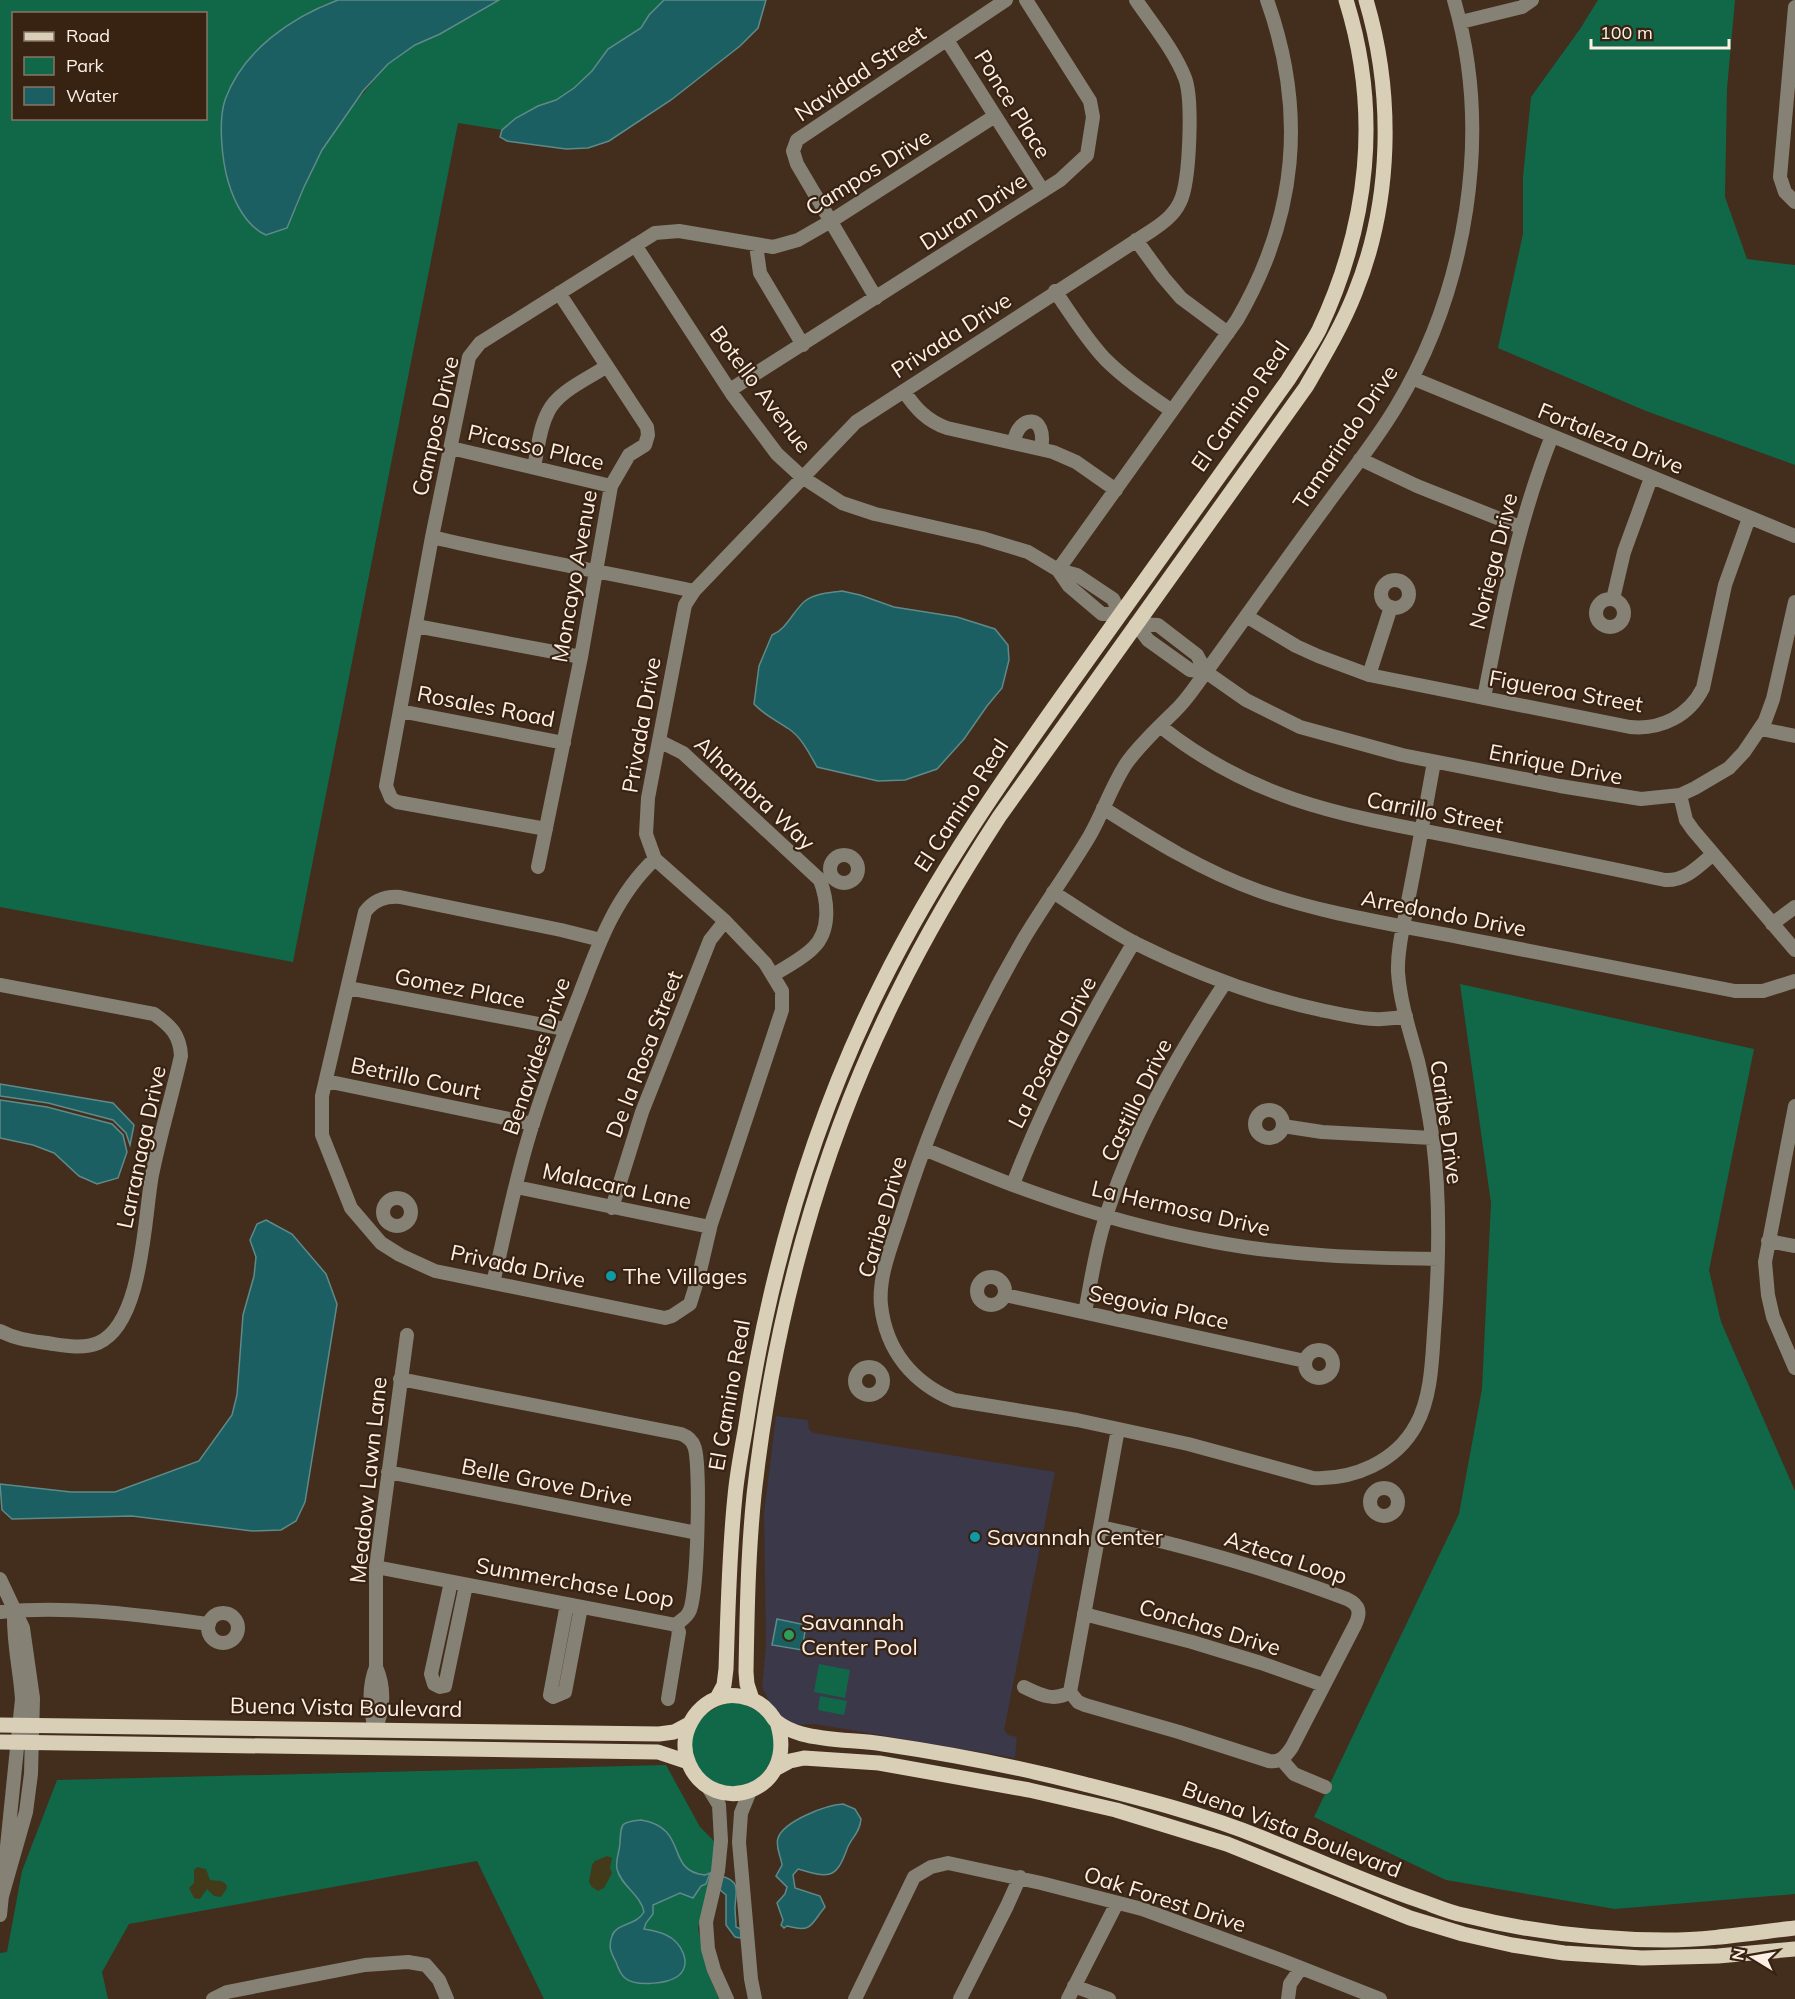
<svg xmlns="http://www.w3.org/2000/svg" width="1795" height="1999" font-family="Mulish,sans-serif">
<rect width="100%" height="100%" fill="#432d1c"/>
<path fill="#3b3849" d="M 776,1416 L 808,1420 L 809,1430 L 814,1433 L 1055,1472 L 1004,1730 L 1008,1735 L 1017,1737 L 1015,1758 L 815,1724 L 793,1725 L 784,1720 L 771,1705 L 762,1687 L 766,1646 L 764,1513 Z"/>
<path fill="#106849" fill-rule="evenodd" d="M 0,0 L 338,0 L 321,6 L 241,71 L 225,100 L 222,135 L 224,155 L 296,209 L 304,187 L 322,150 L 349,110 L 388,64 L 415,45 L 440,34 L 499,0 L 664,0 L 649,15 L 641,28 L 608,49 L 592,71 L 574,88 L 556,100 L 538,106 L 516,118 L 502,130 L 458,123 L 293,962 L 0,907 ZM 14,14 L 206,14 L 206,118 L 14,118 Z
M 1598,0 L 1735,0 L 1727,89 L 1725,197 L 1747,259 L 1795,265 L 1795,465 L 1646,411 L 1498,348 L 1523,234 L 1523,177 L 1531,97 L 1580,29 Z
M 1460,984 L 1754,1049 L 1709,1270 L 1721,1322 L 1795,1491 L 1795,1894 L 1615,1909 L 1446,1880 L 1314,1817 L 1459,1514 L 1482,1389 L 1491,1203 Z
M 819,1664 L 850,1670 L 845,1698 L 814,1692 Z
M 820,1696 L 847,1701 L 844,1715 L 818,1710 Z
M 732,1702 C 800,1711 777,1798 723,1785 C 714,1783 706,1778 700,1770 C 678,1740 699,1709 732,1702 Z
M 666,1765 L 700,1827 L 718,1845 L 698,1928 L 709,1976 L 719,1999 L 544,1999 L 477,1861 L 129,1924 L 102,1972 L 108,1999 L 0,1999 L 0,1953 L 7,1952 L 22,1871 L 57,1780 Z"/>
<path fill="#433a1a" d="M 607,1856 L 612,1858 L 610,1868 L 612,1873 L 604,1888 L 598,1891 L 592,1887 L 589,1882 L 592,1865 L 595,1861 Z
M 197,1867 L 206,1869 L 210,1880 L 221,1881 L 226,1884 L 227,1888 L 221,1897 L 214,1896 L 207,1889 L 200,1899 L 194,1898 L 189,1888 L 194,1883 L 194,1870 Z"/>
<path fill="#1b5f62" stroke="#5f8a89" stroke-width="1.5" d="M 338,0 L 499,0 L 440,34 L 415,45 L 388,64 L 363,91 L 322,150 L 304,187 L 287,228 L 266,235 C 246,226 234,202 228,181 C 222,160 218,121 225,100 C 243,50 292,17 338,0 Z
M 664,0 L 766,0 L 758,28 L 740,46 L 671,100 L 609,141 L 588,148 L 566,149 L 507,141 L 500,137 L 502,130 L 516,118 L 538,106 L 556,100 L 574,88 L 592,71 L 608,49 L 641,28 L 649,15 Z
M 842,591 L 860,595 L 894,607 L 957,617 L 995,629 L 1008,645 L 1009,660 L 1002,688 L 987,706 L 964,739 L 937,769 L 905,780 L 878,781 L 817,767 C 809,753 802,738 789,729 C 776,720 764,715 754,704 L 759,666 L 772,635 C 787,629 793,611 805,601 C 815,593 830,593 842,591 Z
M 0,1084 L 113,1103 L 134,1125 L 130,1145 L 126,1133 L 113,1120 L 48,1103 L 0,1096 Z
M 0,1100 L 47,1107 L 112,1124 L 123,1135 L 127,1152 L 118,1178 L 97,1184 L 79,1176 L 54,1153 L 33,1145 L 0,1138 Z
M 266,1220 L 292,1234 L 326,1274 L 337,1304 L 305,1502 L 296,1521 L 281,1530 L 252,1531 L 132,1516 L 12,1519 L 2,1510 L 0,1484 L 71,1492 L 115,1492 L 199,1461 L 232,1415 L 237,1395 L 243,1315 L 254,1276 L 256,1257 L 250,1240 L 257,1224 Z
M 777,1619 L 806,1625 L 802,1650 L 772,1645 Z
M 843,1804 L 855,1809 L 861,1819 C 860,1833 851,1838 847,1849 C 836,1880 828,1878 798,1869 L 793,1875 L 795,1888 L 820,1896 L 825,1907 C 810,1925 813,1933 787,1926 L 784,1928 L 781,1925 L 783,1920 L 777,1903 L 785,1894 L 787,1887 L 776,1876 L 782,1865 C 781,1856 775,1847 778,1838 C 784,1821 826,1805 843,1804 Z
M 641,1820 C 690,1828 664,1871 705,1875 L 710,1873 L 706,1884 L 701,1886 L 693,1898 L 680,1893 L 653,1905 L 653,1914 L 646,1923 L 644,1929 C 650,1930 660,1932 666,1935 C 681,1941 693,1964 678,1976 C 668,1984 635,1987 625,1978 C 620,1974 618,1968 616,1962 C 611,1953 608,1947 612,1936 C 616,1923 636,1926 644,1912 C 641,1895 621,1886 617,1869 C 615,1860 620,1851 620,1842 C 621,1823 621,1822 641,1820 Z
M 721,1876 C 741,1881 736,1891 735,1907 C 735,1913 736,1921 736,1927 L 741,1929 L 741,1938 L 735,1937 L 726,1925 L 726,1895 L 718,1888 Z"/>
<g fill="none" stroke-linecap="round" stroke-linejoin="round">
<path stroke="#858175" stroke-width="14" d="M 1795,7 L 1780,177 L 1785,192 L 1795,202
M 1461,22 L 1522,7 L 1532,0
M 947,40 L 1043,191
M 1136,240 L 1163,277 L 1181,298 L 1228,333
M 635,245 L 732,394 L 777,454 L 802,477 L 842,503 L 875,514 L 982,538 L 1028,552 L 1058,570 L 1077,575 L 1113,599 L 1120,614 L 1102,614 L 1069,586 L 1058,570
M 756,245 L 760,273 L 803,345
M 1055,291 C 1071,314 1086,339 1105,359 C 1125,379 1149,395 1172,411
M 876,298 L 797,164 L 793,151 L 797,140 L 1006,0
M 1412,378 L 1795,536
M 730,390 L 1060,180 L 1087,155 L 1093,117 L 1090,101 L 1026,0
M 904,391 C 915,408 927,421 947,428 L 1053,452 L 1076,462 L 1116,490
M 1014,442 C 1018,414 1048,413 1041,449
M 451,448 L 611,486
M 1360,459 L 1417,486 L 1520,527
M 534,467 C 538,449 539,429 548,412 C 558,391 588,379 607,366
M 432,537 C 519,558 607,572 694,591
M 1058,570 L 1237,320 C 1297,217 1307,112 1267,0
M1381 594a14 14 0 1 1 28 0a14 14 0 1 1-28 0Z
M1596 613a14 14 0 1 1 28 0a14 14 0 1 1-28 0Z
M 1613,599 L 1624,552 L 1651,478
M 1246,616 L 1296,646 L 1318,656 L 1369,675 L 1630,727 C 1661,730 1689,716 1703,688 L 1725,585 L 1749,518
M 1136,624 L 1148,640 L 1190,670 L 1206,672 L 1246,700 L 1300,727 L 1402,755 L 1560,786 L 1641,799 L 1680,795 L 1695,788 L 1729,768 L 1744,752 L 1765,721 L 1773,699 L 1795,602
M 1136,624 L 1158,625 L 1197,655 L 1206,672
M 416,626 L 581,657
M 1369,675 L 1391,607
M 1484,698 C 1501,609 1518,521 1552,436
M 400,711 L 564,743
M 1160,726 C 1250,798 1336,814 1446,835 C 1519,850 1592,864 1665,880 C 1685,881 1698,867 1713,854
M 1761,729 L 1795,736
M 659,741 L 683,753 L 820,880 C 828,901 831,931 813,948 C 802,959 786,967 773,975
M 1434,762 C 1426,806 1418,851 1409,896 C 1405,920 1397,947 1398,972 C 1400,1002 1410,1032 1418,1061 C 1424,1087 1429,1114 1433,1141 C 1441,1204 1439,1268 1434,1332 C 1432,1362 1431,1398 1416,1425 C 1396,1462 1353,1480 1313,1478 L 1188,1444 L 1077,1420 L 954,1400 C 913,1383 886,1351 881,1305 C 878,1275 893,1242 902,1213 C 932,1118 973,1026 1023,940 C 1044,905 1068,872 1089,837 C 1103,813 1111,787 1126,764 C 1140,744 1158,728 1175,711 C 1187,700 1196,685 1206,672 C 1246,617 1285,561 1325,507 C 1349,474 1375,442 1396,407 C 1467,289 1493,133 1454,0
M 1680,795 L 1686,820 L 1693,830 L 1795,950
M 1103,808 C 1153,840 1203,871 1259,891 C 1324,914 1392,924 1458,937 C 1551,955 1643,973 1735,991 L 1763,991 L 1795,981
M 546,829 L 397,802 L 391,798 L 386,786 L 432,537 L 469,357 L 480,343 L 655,233 L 679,231 L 773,247 L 798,240 L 831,221 L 995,116
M830 869a14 14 0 1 1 28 0a14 14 0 1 1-28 0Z
M 538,867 L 581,657 L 611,486 L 629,455 L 645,445 L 648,435 L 647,427 L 559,293
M 1053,892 C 1079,909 1106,928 1135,943 C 1195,973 1258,997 1325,1011 C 1355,1017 1376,1023 1406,1016
M 1772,924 L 1795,907
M 601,940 L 561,930 L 400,897 C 385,896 374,900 365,912 L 322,1096 L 322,1135 L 351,1208 L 381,1243 L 400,1255 L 435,1271 L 665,1318 L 672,1316 L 690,1304 L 699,1275 L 711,1224 L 782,1010 L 782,991 L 765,963 L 725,921 L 655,859 L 646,834 L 648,798 L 685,605 L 694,591 L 856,422 L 1151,231 C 1163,223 1174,215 1180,202 C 1190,182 1193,99 1185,78 C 1174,50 1153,25 1136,0
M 0,985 L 154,1014 C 171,1026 180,1035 181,1056 C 172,1096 160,1135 152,1175 C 144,1218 143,1324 98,1343 C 84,1349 66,1346 53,1344 C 34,1341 17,1340 0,1331
M 348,988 L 565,1029
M 326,1081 L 533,1124
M 1795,1106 L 1765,1262 L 1768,1295 L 1773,1317 L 1795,1368
M1255 1124a14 14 0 1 1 28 0a14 14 0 1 1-28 0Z
M 1283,1126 L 1322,1132 L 1432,1138
M 924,1149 C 961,1164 997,1180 1035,1193 C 1093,1214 1155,1231 1215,1242 C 1289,1256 1364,1258 1438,1259
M 1013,1184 C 1046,1098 1087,1021 1134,942
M 516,1187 L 710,1227
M383 1212a14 14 0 1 1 28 0a14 14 0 1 1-28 0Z
M 612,1208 L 642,1112 L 710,940 L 725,921
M 1768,1241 L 1795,1246
M977 1291a14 14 0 1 1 28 0a14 14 0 1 1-28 0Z
M 493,1283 C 506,1229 516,1175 533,1123 C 547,1079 563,1036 580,993 C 598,945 616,895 655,859
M 1005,1295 L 1305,1361
M 1085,1312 C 1091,1282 1095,1252 1104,1223 C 1130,1137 1176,1057 1225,983
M1305 1364a14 14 0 1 1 28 0a14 14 0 1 1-28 0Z
M855 1381a14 14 0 1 1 28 0a14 14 0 1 1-28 0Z
M 388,1472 L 697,1533
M1370 1502a14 14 0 1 1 28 0a14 14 0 1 1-28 0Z
M 1101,1527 C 1185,1546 1267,1568 1347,1599 C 1360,1605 1361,1613 1355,1625 L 1292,1747 C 1286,1756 1280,1763 1269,1761 L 1179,1732 L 1085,1705 L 1078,1702 L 1070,1692 L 1118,1429
M 376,1567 L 676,1625 C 680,1621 687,1617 689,1612 C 698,1598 701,1460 694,1446 C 692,1440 686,1436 681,1434 L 400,1379
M 0,1579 L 23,1628 L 33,1698 L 31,1774 L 26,1812 L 2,1896
M 451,1582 L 431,1674 L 434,1684 L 440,1687 L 445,1686 L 466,1585
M 567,1604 L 550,1695 L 553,1697 L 565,1692 L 581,1607
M 0,1612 C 70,1605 139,1615 209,1624
M208 1628a15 15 0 1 1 30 0a15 15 0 1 1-30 0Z
M 1084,1614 L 1192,1642 L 1261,1663 L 1323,1685
M 1024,1687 C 1040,1695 1054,1702 1070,1692
M 668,1699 L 679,1632 L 676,1625
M 375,1729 C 370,1710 368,1687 376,1667 L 376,1567 L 407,1335
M 375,1729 C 384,1710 385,1687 376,1667
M 1281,1759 L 1294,1774 L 1325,1787
M 708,1787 L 719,1805 L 721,1841 L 718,1871 L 706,1922 L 708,1949 L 714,1970 L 727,1999
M 750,1791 L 741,1813 L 739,1842 L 751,1979 L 755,1999
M 0,1915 L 22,1699 C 20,1670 13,1642 14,1613
M 1074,1986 L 1109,1999
M 213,1999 L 227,1992 L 365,1965 L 408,1962 L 426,1965 L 439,1980 L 447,1999
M 855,1999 L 914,1877 L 931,1867 L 948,1863 L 1041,1883 L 1142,1909 L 1281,1960 L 1380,1999
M 960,1999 L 1007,1906 L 1020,1877
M 1068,1999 L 1117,1903
M 1288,1999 L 1290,1984 L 1301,1968"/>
<path stroke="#d8cfb6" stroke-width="15" d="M 717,1698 L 724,1685 L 726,1669 C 728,1611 729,1553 735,1496 C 737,1474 741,1453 745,1431 C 768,1277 811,1125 881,985 C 937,872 1009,770 1082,668 C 1150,572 1219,476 1288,380 C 1298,364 1310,347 1319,330 C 1369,224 1381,112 1346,0
M 752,1699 L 747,1684 L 746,1672 C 747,1613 748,1554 754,1495 C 773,1323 819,1149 897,994 C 927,933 962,874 999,817 L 1306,387 C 1324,356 1342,326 1355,293 C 1392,202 1394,94 1366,0
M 777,1722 C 800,1793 713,1819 689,1764 C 676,1735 696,1701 726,1696 C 742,1694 759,1700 769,1712 C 772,1715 774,1720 777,1722 C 783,1727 795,1732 802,1734 C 828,1741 857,1740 883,1744 C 951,1754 1018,1767 1084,1784 C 1143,1799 1203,1814 1260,1837 C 1313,1858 1365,1882 1418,1900 C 1433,1905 1448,1912 1463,1915 C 1530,1932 1598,1940 1666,1940 C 1709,1940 1752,1933 1795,1928
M 0,1725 L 659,1734 L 674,1732 L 689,1724
M 0,1742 L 658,1752 L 688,1762
M 777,1768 L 790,1761 L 804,1758 L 879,1763 L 1029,1790 L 1116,1810 L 1227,1844 L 1410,1918 L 1463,1934 L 1512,1945 L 1564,1953 L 1642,1958 L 1718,1956 L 1795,1949"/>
</g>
<g fill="#0f9aa8" stroke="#382313" stroke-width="2">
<circle cx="611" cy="1276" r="6"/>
<circle cx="975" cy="1537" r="6"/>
</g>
<circle fill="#2e9e5b" stroke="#382313" stroke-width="2" cx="789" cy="1635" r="6"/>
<g text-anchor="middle" stroke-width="4.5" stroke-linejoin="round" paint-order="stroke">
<g font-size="22" fill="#fdefe4" stroke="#382313">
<text transform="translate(860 73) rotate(-34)" y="8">Navidad Street</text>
<text transform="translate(1013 104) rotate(58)" y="8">Ponce Place</text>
<text transform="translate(868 172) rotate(-32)" y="8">Campos Drive</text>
<text transform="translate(973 211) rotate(-33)" y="8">Duran Drive</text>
<text transform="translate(951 335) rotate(-33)" y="8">Privada Drive</text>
<text transform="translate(761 389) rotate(53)" y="8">Botello Avenue</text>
<text transform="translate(1240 406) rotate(-55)" y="8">El Camino Real</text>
<text transform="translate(435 426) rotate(-77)" y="8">Campos Drive</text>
<text transform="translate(1345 437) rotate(-56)" y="8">Tamarindo Drive</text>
<text transform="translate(1611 438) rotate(22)" y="8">Fortaleza Drive</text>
<text transform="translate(536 447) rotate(13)" y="8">Picasso Place</text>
<text transform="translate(1493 561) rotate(-76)" y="8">Noriega Drive</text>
<text transform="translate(574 576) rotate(-80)" y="8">Moncayo Avenue</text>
<text transform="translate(1566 691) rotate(10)" y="8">Figueroa Street</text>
<text transform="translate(486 706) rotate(11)" y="8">Rosales Road</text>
<text transform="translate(641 725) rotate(-80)" y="8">Privada Drive</text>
<text transform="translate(1556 764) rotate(11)" y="8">Enrique Drive</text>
<text transform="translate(755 793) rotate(43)" y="8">Alhambra Way</text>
<text transform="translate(961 805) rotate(-57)" y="8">El Camino Real</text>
<text transform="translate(1435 812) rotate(11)" y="8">Carrillo Street</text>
<text transform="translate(1444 913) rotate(11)" y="8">Arredondo Drive</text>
<text transform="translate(460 988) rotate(11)" y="8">Gomez Place</text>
<text transform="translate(1052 1052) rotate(-63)" y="8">La Posada Drive</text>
<text transform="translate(644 1054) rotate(-69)" y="8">De la Rosa Street</text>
<text transform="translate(536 1056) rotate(-71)" y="8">Benavides Drive</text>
<text transform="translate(416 1078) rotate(12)" y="8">Betrillo Court</text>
<text transform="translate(1136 1100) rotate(-64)" y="8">Castillo Drive</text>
<text transform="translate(1447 1122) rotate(82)" y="8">Caribe Drive</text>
<text transform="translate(141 1147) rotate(-78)" y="8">Larranaga Drive</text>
<text transform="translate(617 1186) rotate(12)" y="8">Malacara Lane</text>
<text transform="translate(1181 1208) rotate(13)" y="8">La Hermosa Drive</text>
<text transform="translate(882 1217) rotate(-74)" y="8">Caribe Drive</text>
<text transform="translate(518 1266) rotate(12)" y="8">Privada Drive</text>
<text transform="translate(1159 1307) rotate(12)" y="8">Segovia Place</text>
<text transform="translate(729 1395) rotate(-80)" y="8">El Camino Real</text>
<text transform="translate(368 1480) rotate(-84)" y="8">Meadow Lawn Lane</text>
<text transform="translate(547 1482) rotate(11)" y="8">Belle Grove Drive</text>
<text transform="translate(1286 1557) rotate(18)" y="8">Azteca Loop</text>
<text transform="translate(575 1582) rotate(10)" y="8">Summerchase Loop</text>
<text transform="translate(1210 1627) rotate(17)" y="8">Conchas Drive</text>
<text transform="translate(346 1707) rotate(1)" y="8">Buena Vista Boulevard</text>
<text transform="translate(1292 1829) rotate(21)" y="8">Buena Vista Boulevard</text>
<text transform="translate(1165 1899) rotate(18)" y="8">Oak Forest Drive</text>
</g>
<g font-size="22" fill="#fdefe4" stroke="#382313" text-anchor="start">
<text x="623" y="1284">The Villages</text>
<text x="987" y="1545">Savannah Center</text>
<text x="801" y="1630">Savannah<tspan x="801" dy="25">Center Pool</tspan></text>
</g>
</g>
<rect x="12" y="12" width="195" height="108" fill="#382313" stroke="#877567" stroke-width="1.5"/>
<rect x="24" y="32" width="30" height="9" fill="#d8cfb6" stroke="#877567" stroke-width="1.5"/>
<text x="66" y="42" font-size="18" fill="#fdefe4">Road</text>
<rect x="24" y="57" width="30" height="18" fill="#106849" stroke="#877567" stroke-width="1.5"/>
<text x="66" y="72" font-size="18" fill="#fdefe4">Park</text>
<rect x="24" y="87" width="30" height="18" fill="#1b5f62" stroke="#877567" stroke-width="1.5"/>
<text x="66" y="102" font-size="18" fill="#fdefe4">Water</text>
<g transform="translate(1753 1957) rotate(281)" stroke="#382313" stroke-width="4.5" paint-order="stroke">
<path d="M0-4.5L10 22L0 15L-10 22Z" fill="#fdefe4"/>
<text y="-9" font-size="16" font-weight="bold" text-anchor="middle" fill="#fdefe4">N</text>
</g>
<path d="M1591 39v9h138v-9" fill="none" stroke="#fdefe4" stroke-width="3"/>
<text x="1600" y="39" font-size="18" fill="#fdefe4" stroke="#382313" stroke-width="4.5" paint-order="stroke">100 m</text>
</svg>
